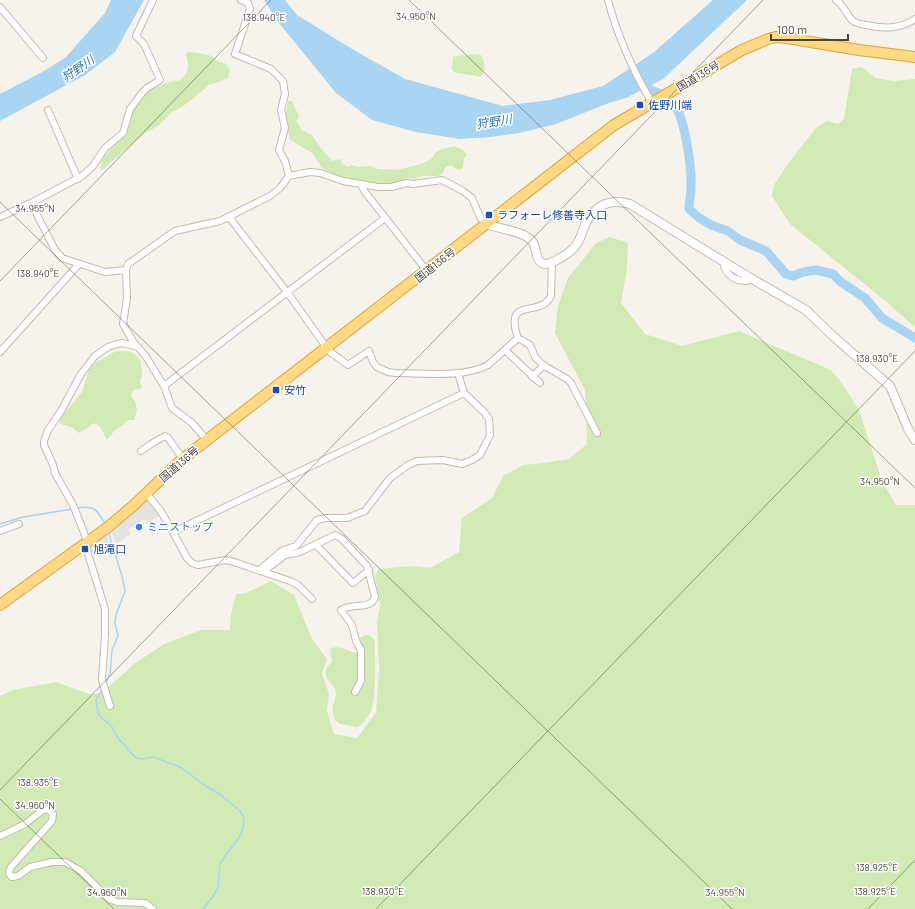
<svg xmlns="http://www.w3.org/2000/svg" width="915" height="909" font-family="Barlow,'Noto Sans JP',sans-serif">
<rect width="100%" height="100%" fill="#f6f3ec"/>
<path fill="#d2eab5" d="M 187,52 L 198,53 L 212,56 L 217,61 L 226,64 L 230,70 L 228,78 L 219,82 L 208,85 L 202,91 L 182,107 L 172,112 L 158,126 L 144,134 L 102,170 L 100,168 L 102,160 L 110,150 L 125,135 L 134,108 L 139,102 L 149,91 L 166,83 L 181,80 C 189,70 189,68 186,55 Z
M 475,54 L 481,55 C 485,62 486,71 480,77 C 472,74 463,75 454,72 L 452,69 L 453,57 L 456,56 Z
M 862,67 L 875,78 L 894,81 L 915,79 L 915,327 L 883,299 L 790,224 L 772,196 L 774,185 L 787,165 L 816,128 L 827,121 L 838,124 L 844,119 L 852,69 Z
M 288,101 L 292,101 L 299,116 L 296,121 L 302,130 L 312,135 L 320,147 L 332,161 L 340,159 L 343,164 L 348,167 L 351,165 L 358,167 L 370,166 L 378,169 L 397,170 L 421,164 L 431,159 L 436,152 L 442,149 L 454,146 L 463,150 L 467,155 L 464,158 L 463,168 C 458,171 455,169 452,166 L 446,166 L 443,173 L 438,176 L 422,176 L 416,179 L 407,178 L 391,185 L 379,185 L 345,179 L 323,169 L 312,153 L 292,141 L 289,138 L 286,112 Z
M 610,237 L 628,243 L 627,268 L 621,303 L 645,334 L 682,346 L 739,331 L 831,370 L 841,382 L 859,410 L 882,481 L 896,505 L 915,505 L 915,909 L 0,909 L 0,696 L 13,690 L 56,682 L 89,694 L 102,693 L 134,664 L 164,644 L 201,630 L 230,630 L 231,615 L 236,594 L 246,593 L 271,581 L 294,595 L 312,639 L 327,659 L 322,673 L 329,694 L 327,711 L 334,734 L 357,738 L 376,713 L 379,669 L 377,623 L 380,606 L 375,577 L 378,569 L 412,566 L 430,568 L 459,552 L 462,518 L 492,498 L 504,475 L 524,465 L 544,463 L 569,459 L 587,444 L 585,390 L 555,333 L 558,306 L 568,278 L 596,243 Z
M 116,351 C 129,351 132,350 141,361 C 140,370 145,371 140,381 L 142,387 L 140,389 L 133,390 L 131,396 C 138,404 138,410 134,420 L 128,420 L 124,424 L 115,430 L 108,439 L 106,439 C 103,431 101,426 94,423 L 86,429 L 78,433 L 73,428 L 59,423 L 59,420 L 82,392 L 89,370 L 97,362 Z
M 365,635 L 369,635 L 375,641 C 375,656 377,701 370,713 C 367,718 363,723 358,727 L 340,724 L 335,720 C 334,716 332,711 333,707 C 333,703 336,699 336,695 C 337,682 315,680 332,661 L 330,651 L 331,648 C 346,644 350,657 362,650 L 360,638 Z"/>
<path fill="#e5e3e0" d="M 147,500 L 149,500 L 160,515 L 147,523 L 144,519 L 128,529 L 131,534 L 116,544 L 111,530 Z
M 106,534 L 111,547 L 92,556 L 89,549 L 92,543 Z"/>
<path fill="#a9d4f2" d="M 111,0 L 144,0 L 115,52 L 85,75 L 0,121 L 0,94 L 46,70 L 66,57 L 105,13 Z
M 264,0 L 285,0 L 297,15 L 352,49 L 405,79 L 503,106 L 550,100 L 603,86 L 653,53 L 713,0 L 747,0 L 663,79 L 626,98 L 609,103 L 556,124 L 519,133 L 491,137 L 460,139 L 416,132 L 372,120 L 336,93 L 279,23 Z"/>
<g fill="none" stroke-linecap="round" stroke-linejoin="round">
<path stroke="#a9d4f2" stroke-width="1.5" d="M 77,508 C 94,505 97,509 105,524
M 0,524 L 23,517 L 73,509
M 105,684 L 110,674 L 112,650 L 118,636 L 115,623 L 116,615 L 125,591 L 122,576 L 108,531
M 102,689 L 96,700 L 98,714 L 112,727 L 118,738 L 136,758 L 142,759 L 153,757 L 180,767 L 206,786 L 221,795 L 234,806 L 240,811 L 244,818 L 243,829 L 240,836 L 220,863 L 218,887 L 214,895 L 203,909"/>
<path stroke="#a9d4f2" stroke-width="9" d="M 638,84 L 663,95
M 674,103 C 685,120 692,167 691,187 C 691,195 689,202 689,209 L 698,217 L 711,225 L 728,231 L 740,240 L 766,251 L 786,274 L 793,276 L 803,272 L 816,270 L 833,274 L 841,282 L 865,298 L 882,318 L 915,338"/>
<defs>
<path id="minor" d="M 241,0 L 248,3 L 250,9 L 235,54 L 271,69 L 283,81 L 285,94 L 281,110 L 285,128 L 279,150 L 285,161 L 289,176
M 608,0 C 618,38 632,69 652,103
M 836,0 C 844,5 846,14 852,20 C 856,24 861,24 866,25 C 884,29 900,29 915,19
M 0,7 L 43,58
M 48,110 L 78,179
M 361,185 L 365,192 L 427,271
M 31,203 L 55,250 L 62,258 L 105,272 L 126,270
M 0,217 L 31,203 L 82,176 L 93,166 L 105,148 L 123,133 L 130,109 L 142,93 L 147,88 L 160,80 L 144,44 L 136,36 L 153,0
M 229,217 L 287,292 L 329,351 L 348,365 L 369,351 L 373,362 L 377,367 L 388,372 L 396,373 C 422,373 465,378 488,365 L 518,338
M 724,262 C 723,276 741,285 753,279
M 552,263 L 551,296 C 540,319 503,295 518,338 L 530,345 L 535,357 L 543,365 L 567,379 L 571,383 L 597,433
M 505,350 L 540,383
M 0,352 L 79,264
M 532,377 L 544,365
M 164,386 L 385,218
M 207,440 L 192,423 L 172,408 L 164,386 L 145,355 L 134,343 L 123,324 L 127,298 L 126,270 L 128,264 L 175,231 L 220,221 L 270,196 L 280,188 L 289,176 L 310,172 L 320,173 L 343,181 L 378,187 L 391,187 L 407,183 L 413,184 L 442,180 L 463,191 L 472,198 L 481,219 L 487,224
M 141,451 L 151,444 L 165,436 L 168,438 L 183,459
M 146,493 L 160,510 L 173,532 L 187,558 L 192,563 L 198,565 L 225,560 L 231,561 L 290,581 L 298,585 L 312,599
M 0,531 L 19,524
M 173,532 L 464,393
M 87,542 L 83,530 L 73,505 L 55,473 L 53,465 L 44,445 L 44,441 L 48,430 L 61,411 L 81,374 L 95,356 L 108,347 L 117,344 L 123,343 L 138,347
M 85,544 L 105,609 L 105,635 L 102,680 L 110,706
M 316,545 L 353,583 L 369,570
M 259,570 L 283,550 L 296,546 L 317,520 L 326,518 L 347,518 L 365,511 L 390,478 L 408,465 L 417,461 L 443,460 L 462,464 L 472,460 L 480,455 L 490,435 L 489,419 L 484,412 L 464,393 L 458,373
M 263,572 L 285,555 L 300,552 L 335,535 L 342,539 L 367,566 L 375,597 C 372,610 350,603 341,610 L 352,625 L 356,641 L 361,650 L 361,681 L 355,692
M 0,836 L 25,824 L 43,810 L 48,809 L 53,814 L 52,821 L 11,867 C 9,871 8,874 12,877 L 18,876 L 30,867 L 52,862 L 65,862 L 81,871 L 109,899 L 117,902 L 145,903 L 153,909"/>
<path id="tertiary" d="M 487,224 C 501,230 521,230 532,241 C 538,248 534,262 545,264 C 551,264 555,261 560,258 C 566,255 572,251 576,245 C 581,239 582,232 585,225 C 594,206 609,198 630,204 L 747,276 L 806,310 L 834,337 L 890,386 L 909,431 L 915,440"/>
<path id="trunk" d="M 0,605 L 108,527 L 133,506 L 179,462 L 207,440 L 614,125 L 742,50 L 768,39 L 776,37 L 787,38 L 859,50 L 915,57"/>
</defs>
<use href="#minor" stroke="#c2bbae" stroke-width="8"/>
<use href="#tertiary" stroke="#c2bbae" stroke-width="10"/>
<use href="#trunk" stroke="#e0a43c" stroke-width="12"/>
<use href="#minor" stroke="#fff" stroke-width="6"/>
<use href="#tertiary" stroke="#fff" stroke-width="8"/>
<use href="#trunk" stroke="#ffd985" stroke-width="10"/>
</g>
<path fill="none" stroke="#4b4439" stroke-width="1" stroke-opacity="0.45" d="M 409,0 L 915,488M 0,202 L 732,909M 0,281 L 271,0M 0,790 L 763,0M 0,799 L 114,909M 376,909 L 915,351M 868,909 L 915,860"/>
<g fill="#1a4fb4" stroke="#fff" stroke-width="1.5">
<rect x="636" y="101" width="8" height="8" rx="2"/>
<rect x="485" y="211" width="8" height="8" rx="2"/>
<rect x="272" y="386" width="8" height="8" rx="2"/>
<rect x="81" y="545" width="8" height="8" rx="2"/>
</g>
<circle fill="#3f7fe0" stroke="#fff" stroke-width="1.5" cx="139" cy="527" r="4"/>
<g text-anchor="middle" stroke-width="3" stroke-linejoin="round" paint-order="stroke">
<g font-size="11" fill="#4b4439" stroke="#fff">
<text transform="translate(698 76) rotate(-31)" y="4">国道136号</text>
<text transform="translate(435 265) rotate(-38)" y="4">国道136号</text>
<text transform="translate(179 464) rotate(-41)" y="4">国道136号</text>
</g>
<g font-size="11" fill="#164399" stroke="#fff" text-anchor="start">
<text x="648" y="109">佐野川端</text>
<text x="497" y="219">ラフォーレ修善寺入口</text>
<text x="284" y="394">安竹</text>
<text x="93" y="553">旭滝口</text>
</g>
<g font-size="11" fill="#366cbe" stroke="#fff" text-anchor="start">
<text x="147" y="531">ミニストップ</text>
</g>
<g font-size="12" font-style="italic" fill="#2e7ab2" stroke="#fff">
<text transform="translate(78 69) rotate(-35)" y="4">狩野川</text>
<text transform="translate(494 122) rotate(-9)" y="4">狩野川</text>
</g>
</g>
<g font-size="10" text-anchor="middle" fill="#4b4439" stroke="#fff" stroke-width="3" stroke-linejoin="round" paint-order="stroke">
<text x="416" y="20">34.950°N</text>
<text x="264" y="21">138.940°E</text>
<text x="35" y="212">34.955°N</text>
<text x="38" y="277">138.940°E</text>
<text x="877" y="362">138.930°E</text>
<text x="880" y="485">34.950°N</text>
<text x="38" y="786">138.935°E</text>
<text x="35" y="809">34.960°N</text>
<text x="877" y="871">138.925°E</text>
<text x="383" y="895">138.930°E</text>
<text x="875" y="895">138.925°E</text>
<text x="107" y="896">34.960°N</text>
<text x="725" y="896">34.955°N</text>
</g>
<path d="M771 34v6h77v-6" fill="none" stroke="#4b4439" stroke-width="2"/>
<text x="777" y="34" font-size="12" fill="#4b4439" stroke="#ffffff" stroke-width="3" paint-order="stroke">100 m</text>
</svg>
